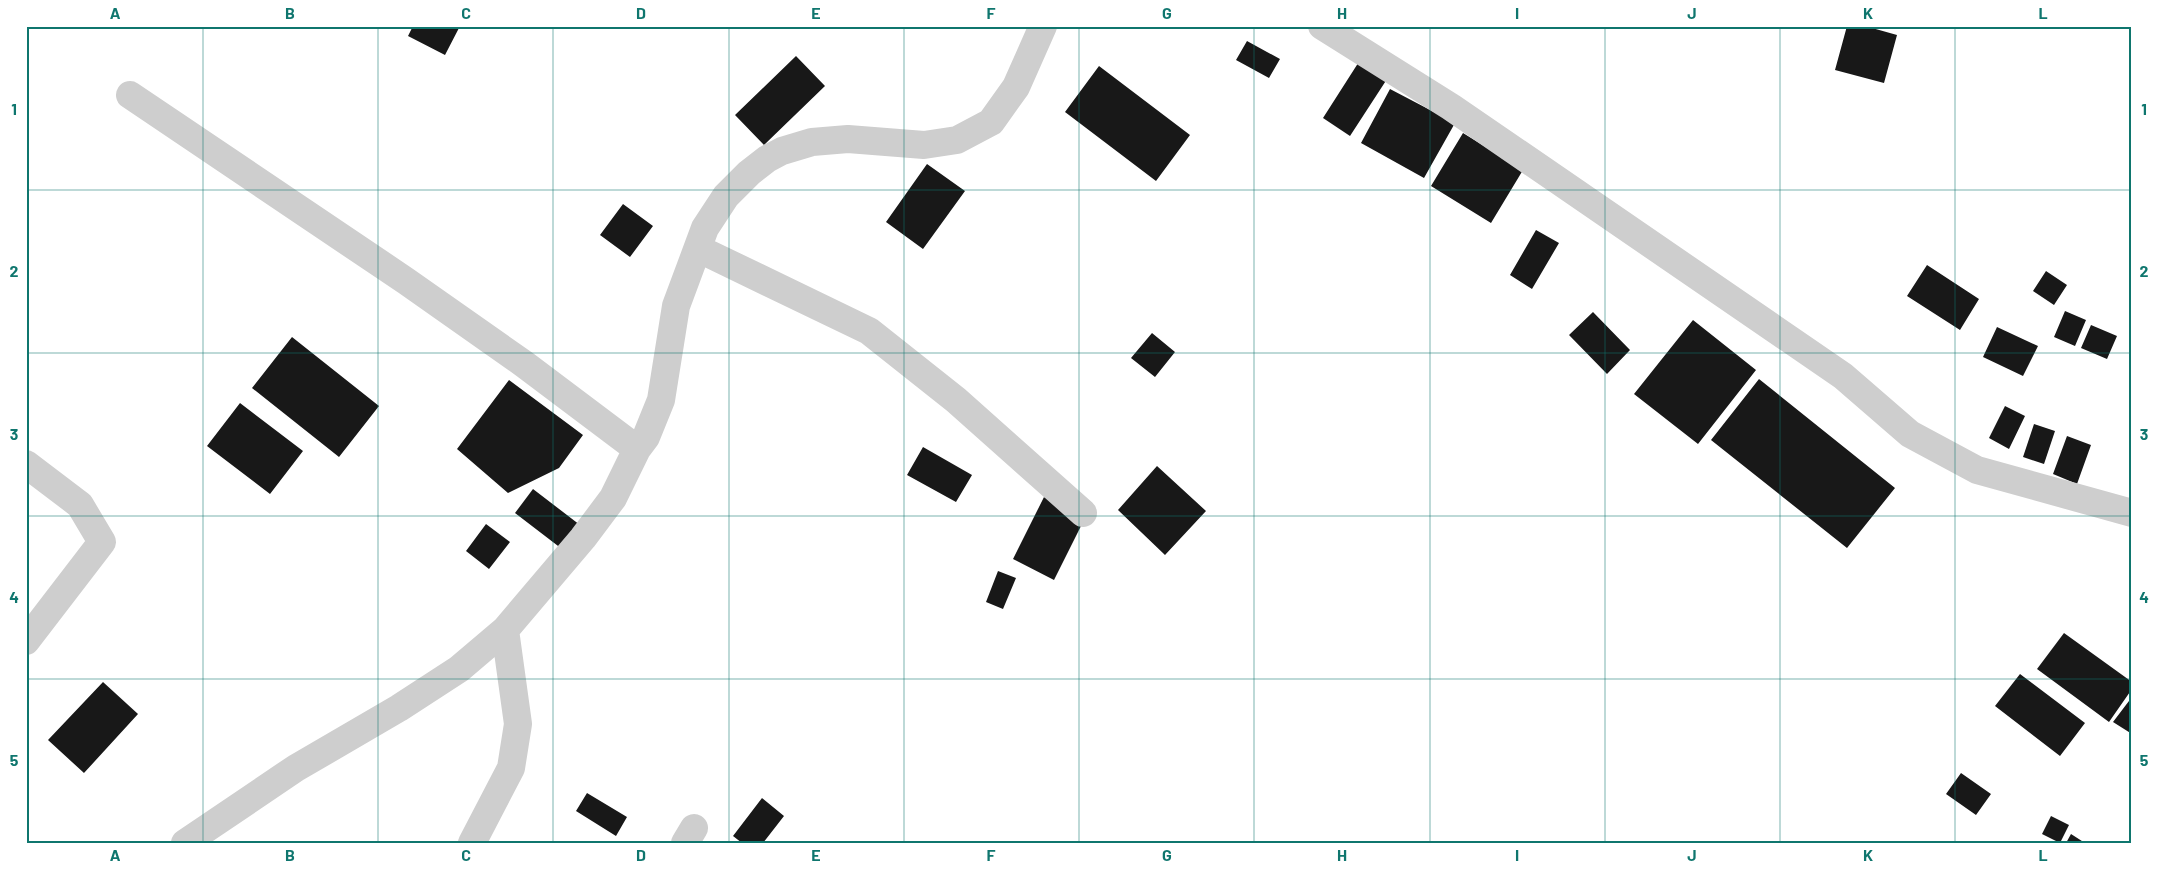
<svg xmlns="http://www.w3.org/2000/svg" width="2158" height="869" font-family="Barlow,sans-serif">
<rect width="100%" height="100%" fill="#fff"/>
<path fill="#181818" d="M 413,26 L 460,26 L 445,55 L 408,36 Z
M 1847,26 L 1865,26 L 1897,35 L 1884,83 L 1835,70 Z
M 1247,41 L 1280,59 L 1269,78 L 1236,60 Z
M 796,56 L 825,86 L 764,145 L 735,115 Z
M 1362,57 L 1389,76 L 1350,136 L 1323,118 Z
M 1099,66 L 1190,135 L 1156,181 L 1065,112 Z
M 1390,89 L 1455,123 L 1424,178 L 1361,143 Z
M 1463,133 L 1523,170 L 1491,223 L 1431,186 Z
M 927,164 L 965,191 L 923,249 L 886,222 Z
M 623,204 L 653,226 L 630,257 L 600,235 Z
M 1536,230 L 1559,243 L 1532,289 L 1510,275 Z
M 1927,265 L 1979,299 L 1960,330 L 1907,296 Z
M 2046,271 L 2067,285 L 2054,305 L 2033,291 Z
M 2065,311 L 2086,320 L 2075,346 L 2054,337 Z
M 1593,312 L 1630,350 L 1607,374 L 1569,335 Z
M 1693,320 L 1756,370 L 1698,444 L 1634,394 Z
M 2091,325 L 2117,336 L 2107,359 L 2081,348 Z
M 1997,327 L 2038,346 L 2023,376 L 1983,357 Z
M 1152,333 L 1175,352 L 1155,377 L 1131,358 Z
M 292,337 L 379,406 L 339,457 L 252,388 Z
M 1759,379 L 1895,488 L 1847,548 L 1711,440 Z
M 509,380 L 583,435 L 559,468 L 508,493 L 457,449 Z
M 240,403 L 303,451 L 270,494 L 207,446 Z
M 2005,406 L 2025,416 L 2009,449 L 1989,438 Z
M 2034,424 L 2055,431 L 2044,464 L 2023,457 Z
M 2067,436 L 2091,445 L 2077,484 L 2053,474 Z
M 923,447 L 972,475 L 956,502 L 907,475 Z
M 1157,466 L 1206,511 L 1165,555 L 1118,510 Z
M 533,489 L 580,525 L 562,549 L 515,513 Z
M 1044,497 L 1085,518 L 1054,580 L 1013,559 Z
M 486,524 L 510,542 L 489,569 L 466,551 Z
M 998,571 L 1016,578 L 1003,609 L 986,602 Z
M 2064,633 L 2132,682 L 2132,689 L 2109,722 L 2037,669 Z
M 2020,674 L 2085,723 L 2060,756 L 1995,706 Z
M 103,682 L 138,714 L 84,773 L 48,740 Z
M 2132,697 L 2132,734 L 2113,722 Z
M 1961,773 L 1991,794 L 1976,815 L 1946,794 Z
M 587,793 L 627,817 L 616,836 L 576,811 Z
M 762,798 L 784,816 L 763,843 L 742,843 L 733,836 Z
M 2051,816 L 2069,825 L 2060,843 L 2042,834 Z
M 2071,834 L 2085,843 L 2066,843 Z"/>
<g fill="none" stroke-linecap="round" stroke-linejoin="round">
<path stroke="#cecece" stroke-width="28" d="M 1322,26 L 1451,107 L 1843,376 L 1910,434 L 1977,470 L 2132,513
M 130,95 L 406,281 L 524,364 L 637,449
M 699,249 L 869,331 L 956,400 L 1083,513
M 26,464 L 80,505 L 102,542 L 26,641
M 185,843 L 296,768 L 399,708 L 459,669 L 505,630 L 583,538 L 613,498 L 637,449 L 646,437 L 661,400 L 676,306 L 705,228 L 726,196 L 749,173 L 767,159 L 782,151 L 812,142 L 848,139 L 924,145 L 957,140 L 991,122 L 1016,87 L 1043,26
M 472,843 L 511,768 L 518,724 L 505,630
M 685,843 L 694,828"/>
</g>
<path fill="none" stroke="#0f766e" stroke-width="1" stroke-opacity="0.55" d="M 203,26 L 203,843M 378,26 L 378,843M 553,26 L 553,843M 729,26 L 729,843M 904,26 L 904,843M 1079,26 L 1079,843M 1254,26 L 1254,843M 1430,26 L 1430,843M 1605,26 L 1605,843M 1780,26 L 1780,843M 1955,26 L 1955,843M 26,190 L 2132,190M 26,353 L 2132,353M 26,516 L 2132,516M 26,679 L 2132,679"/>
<rect width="2158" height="869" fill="none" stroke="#ffffff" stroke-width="55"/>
<rect x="28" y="28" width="2102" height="814" fill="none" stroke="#0f766e" stroke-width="2"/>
<g font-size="16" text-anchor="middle" font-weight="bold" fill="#0f766e">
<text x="115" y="19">A</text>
<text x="290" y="19">B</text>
<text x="466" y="19">C</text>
<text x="641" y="19">D</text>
<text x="816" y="19">E</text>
<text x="991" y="19">F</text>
<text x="1167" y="19">G</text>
<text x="1342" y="19">H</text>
<text x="1517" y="19">I</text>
<text x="1692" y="19">J</text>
<text x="1868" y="19">K</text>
<text x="2043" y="19">L</text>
<text x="14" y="115">1</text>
<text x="2144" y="115">1</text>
<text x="14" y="277">2</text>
<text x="2144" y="277">2</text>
<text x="14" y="440">3</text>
<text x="2144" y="440">3</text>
<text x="14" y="603">4</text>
<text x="2144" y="603">4</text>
<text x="14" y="766">5</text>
<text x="2144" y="766">5</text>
<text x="115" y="861">A</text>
<text x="290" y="861">B</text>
<text x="466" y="861">C</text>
<text x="641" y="861">D</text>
<text x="816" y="861">E</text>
<text x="991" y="861">F</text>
<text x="1167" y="861">G</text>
<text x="1342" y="861">H</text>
<text x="1517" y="861">I</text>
<text x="1692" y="861">J</text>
<text x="1868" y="861">K</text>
<text x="2043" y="861">L</text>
</g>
</svg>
